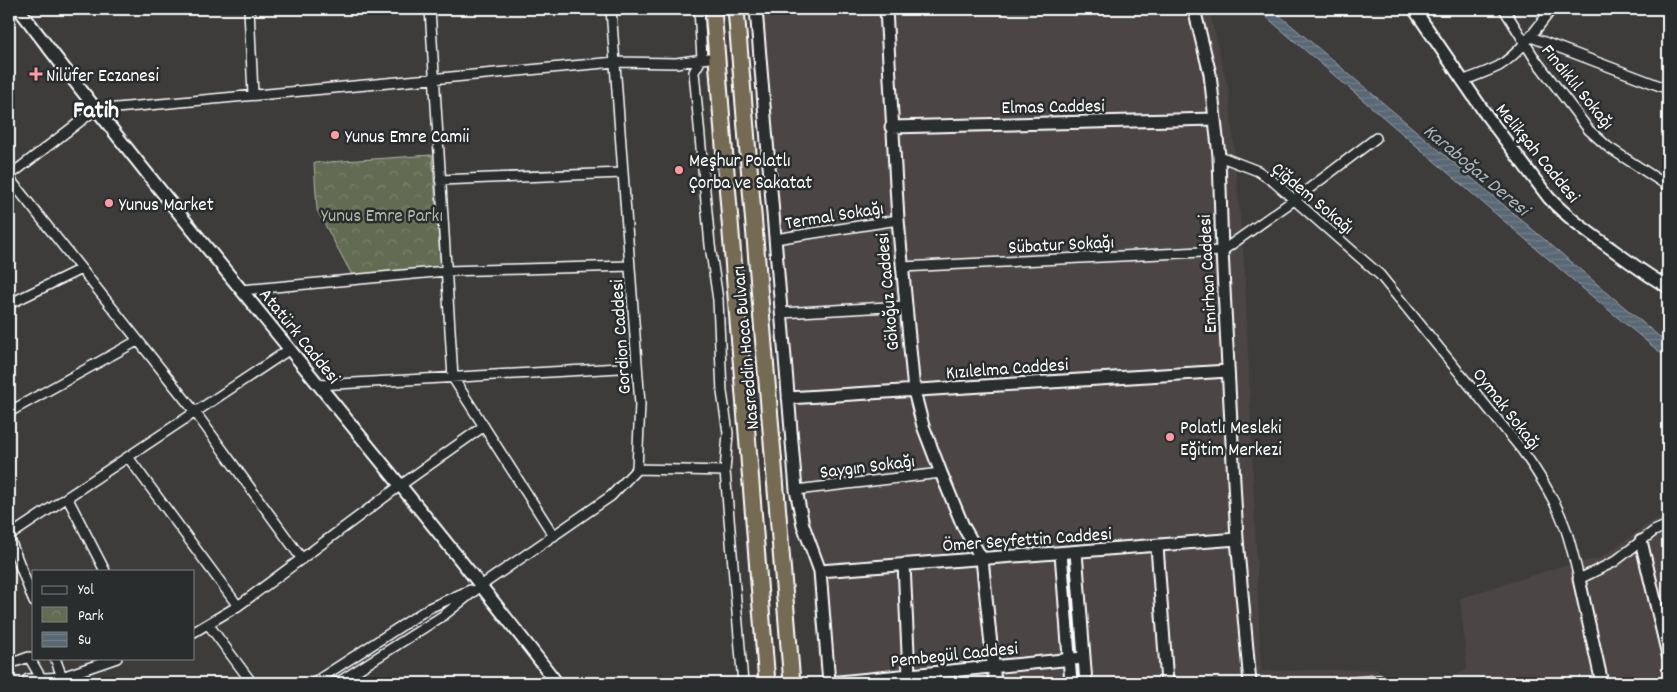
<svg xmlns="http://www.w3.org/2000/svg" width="1677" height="692" font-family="Dekko,sans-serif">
<defs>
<pattern id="park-crowns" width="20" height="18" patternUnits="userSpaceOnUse" patternTransform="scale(1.25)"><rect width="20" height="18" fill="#636c52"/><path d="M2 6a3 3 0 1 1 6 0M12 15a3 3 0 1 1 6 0" fill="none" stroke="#7a826c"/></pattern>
<pattern id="water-rules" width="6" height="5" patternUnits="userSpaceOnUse" patternTransform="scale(1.25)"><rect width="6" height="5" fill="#586774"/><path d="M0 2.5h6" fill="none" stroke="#717e89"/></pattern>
</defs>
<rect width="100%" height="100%" fill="#3e3b3b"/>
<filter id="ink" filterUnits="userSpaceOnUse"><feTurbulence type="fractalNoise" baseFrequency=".02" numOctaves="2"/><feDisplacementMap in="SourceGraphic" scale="10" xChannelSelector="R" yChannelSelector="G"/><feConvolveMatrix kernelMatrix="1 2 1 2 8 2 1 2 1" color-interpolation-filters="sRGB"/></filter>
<g filter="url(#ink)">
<path fill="#4c4544" d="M 761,9 L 1209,9 L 1229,92 L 1245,273 L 1261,671 L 1377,669 L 1389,683 L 820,683 L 784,253 Z
M 1668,516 L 1668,683 L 1442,683 L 1467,669 L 1460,598 L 1559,567 L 1600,558 L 1654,520 Z"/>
<path fill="url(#park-crowns)" stroke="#b1b6a8" d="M 432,155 L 441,268 L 352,275 L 317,210 L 314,163 Z"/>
<path fill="url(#water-rules)" stroke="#9ba4ac" d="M 1257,9 L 1272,9 L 1668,344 L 1668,359 L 1588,293 Z"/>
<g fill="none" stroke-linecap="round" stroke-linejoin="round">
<defs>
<path id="street" d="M 249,9 L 253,94
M 430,9 L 453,378 L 554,536
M 699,9 L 702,58 L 694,72 L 710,245 L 718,300 L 722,392 L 728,433 L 725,471
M 1504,9 L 1535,59 L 1589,130 L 1608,147 L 1668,186
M 9,13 L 16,9
M 1531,37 L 1668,89
M 1462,81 C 1475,76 1487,72 1499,66 C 1521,52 1536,29 1552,9
M 1219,156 L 1258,171 L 1274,182 L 1380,275 L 1522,450 C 1539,474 1555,499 1565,527 C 1571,544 1575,562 1579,579 L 1614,562 L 1654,531 L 1668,525
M 9,176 L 95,110 L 615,62 L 676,63 L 716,57
M 9,178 L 195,412 L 302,559
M 440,180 L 623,173
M 775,239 L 898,220
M 902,267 L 1222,251 L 1294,200 L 1376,138
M 242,290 L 446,271 L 630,266
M 9,304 L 81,269
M 781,313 L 905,306
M 319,385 L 637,367
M 9,412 L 137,341
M 128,457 L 238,606
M 637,469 L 725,471 L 743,683
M 796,490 L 941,473
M 67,497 L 105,571
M 9,536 L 290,349
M 9,537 L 34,602
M 208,624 L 252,683
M 194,632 L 238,606 L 401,485 L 484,426
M 55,658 L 62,677
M 9,664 L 29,657 L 41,678
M 24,683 L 28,679 L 62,677 L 117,658
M 313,683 L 429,608 L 470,590
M 337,683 L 444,615 L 482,585 L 611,496 L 637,469 L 640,404 L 611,9
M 1342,683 L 1379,680"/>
<path id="secondary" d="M 19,9 C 192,238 382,455 557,683
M 756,9 L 796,490 L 803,525 L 820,571 L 829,683
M 886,9 L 898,220 L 914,391 L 923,426 L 941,473 L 963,526 L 982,559 L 995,683
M 1194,9 L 1210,74 L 1219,156 L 1222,251 L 1237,539 L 1250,683
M 1414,9 L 1487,116 L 1549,198 C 1568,218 1591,234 1613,250 C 1631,263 1648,276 1668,287
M 891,127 L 1215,119
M 788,398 L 1228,371
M 1641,541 L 1668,655
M 1157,546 L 1167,683
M 1076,552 L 1086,683
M 1061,553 L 1071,683
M 904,564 L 909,675
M 820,571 L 1237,539
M 1579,579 L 1602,683
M 829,683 L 1083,658"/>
<path id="highway" d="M 713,9 L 767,683
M 736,9 L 792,683"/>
</defs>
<use href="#street" stroke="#fff" stroke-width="12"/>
<use href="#secondary" stroke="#fff" stroke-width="15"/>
<use href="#highway" stroke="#fff" stroke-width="19"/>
<use href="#street" stroke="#2a2d2e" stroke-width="9"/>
<use href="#secondary" stroke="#2a2d2e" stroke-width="11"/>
<use href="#highway" stroke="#746b52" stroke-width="15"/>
</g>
</g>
<g fill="#ff9aa2" stroke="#2a2d2e" stroke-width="2">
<path d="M33.5 66.5h5v5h5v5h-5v5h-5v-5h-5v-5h5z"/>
<circle cx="335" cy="135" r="5"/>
<circle cx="679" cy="170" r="5"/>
<circle cx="109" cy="203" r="5"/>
<circle cx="1170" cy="437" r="5"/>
</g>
<g text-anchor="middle" stroke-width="5" stroke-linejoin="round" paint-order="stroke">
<g font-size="19" fill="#fff" stroke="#2a2d2e" text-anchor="start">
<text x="46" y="81">Nilüfer Eczanesi</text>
<text x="345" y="142">Yunus Emre Camii</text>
<text x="689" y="166">Meşhur Polatlı<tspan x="689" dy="22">Çorba ve Sakatat</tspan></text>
<text x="119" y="210">Yunus Market</text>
<text x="1180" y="433">Polatlı Mesleki<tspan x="1180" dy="22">Eğitim Merkezi</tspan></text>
</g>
<g font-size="19" fill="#fff" stroke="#2a2d2e">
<text transform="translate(1579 86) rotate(51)" y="7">Fındıklıl Sokağı</text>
<text transform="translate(1053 105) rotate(-1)" y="7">Elmas Caddesi</text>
<text transform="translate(1539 152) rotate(51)" y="7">Melikşah Caddesi</text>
<text transform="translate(1314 197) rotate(40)" y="7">Çiğdem Sokağı</text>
<text transform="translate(834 214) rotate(-9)" y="7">Termal Sokağı</text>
<text transform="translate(1061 243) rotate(-3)" y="7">Sübatur Sokağı</text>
<text transform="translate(1206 274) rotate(-93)" y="7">Emirhan Caddesi</text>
<text transform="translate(886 292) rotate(-95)" y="7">Gökoğuz Caddesi</text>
<text transform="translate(301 335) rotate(51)" y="7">Atatürk Caddesi</text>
<text transform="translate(619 337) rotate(-94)" y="7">Gordion Caddesi</text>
<text transform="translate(744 348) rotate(-95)" y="7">Nasreddin Hoca Bulvarı</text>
<text transform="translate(1007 367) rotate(-4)" y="7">Kızılelma Caddesi</text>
<text transform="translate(1508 408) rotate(52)" y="7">Oymak Sokağı</text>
<text transform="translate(867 465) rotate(-7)" y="7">Saygın Sokağı</text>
<text transform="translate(1027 538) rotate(-4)" y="7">Ömer Seyfettin Caddesi</text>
<text transform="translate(954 653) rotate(-6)" y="7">Pembegül Caddesi</text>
</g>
<g font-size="19" fill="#b1b6a8" stroke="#2a2d2e">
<text x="382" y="221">Yunus Emre Parkı</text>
</g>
<g font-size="20" font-style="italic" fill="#acb3ba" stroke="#2a2d2e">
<text transform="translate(1477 169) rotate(40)" y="7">Karaboğaz Deresi</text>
</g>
<g font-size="24" font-weight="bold" fill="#fff" stroke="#2a2d2e">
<text x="96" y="117">Fatih</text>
</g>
</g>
<rect width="1677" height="692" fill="none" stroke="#2a2d2e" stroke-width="30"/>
<rect x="15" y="15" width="1647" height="662" fill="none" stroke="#fff" stroke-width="2" filter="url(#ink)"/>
<rect x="32" y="570" width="162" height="90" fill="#2a2d2e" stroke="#7f8182"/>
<rect x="42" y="586" width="25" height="8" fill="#2a2d2e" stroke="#7f8182"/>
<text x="78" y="594" font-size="15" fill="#ffffff">Yol</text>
<rect x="42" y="607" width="25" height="15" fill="url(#park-crowns)" stroke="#7f8182"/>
<text x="78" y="620" font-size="15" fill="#ffffff">Park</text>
<rect x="42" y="632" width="25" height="15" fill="url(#water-rules)" stroke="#7f8182"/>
<text x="78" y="644" font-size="15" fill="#ffffff">Su</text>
</svg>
